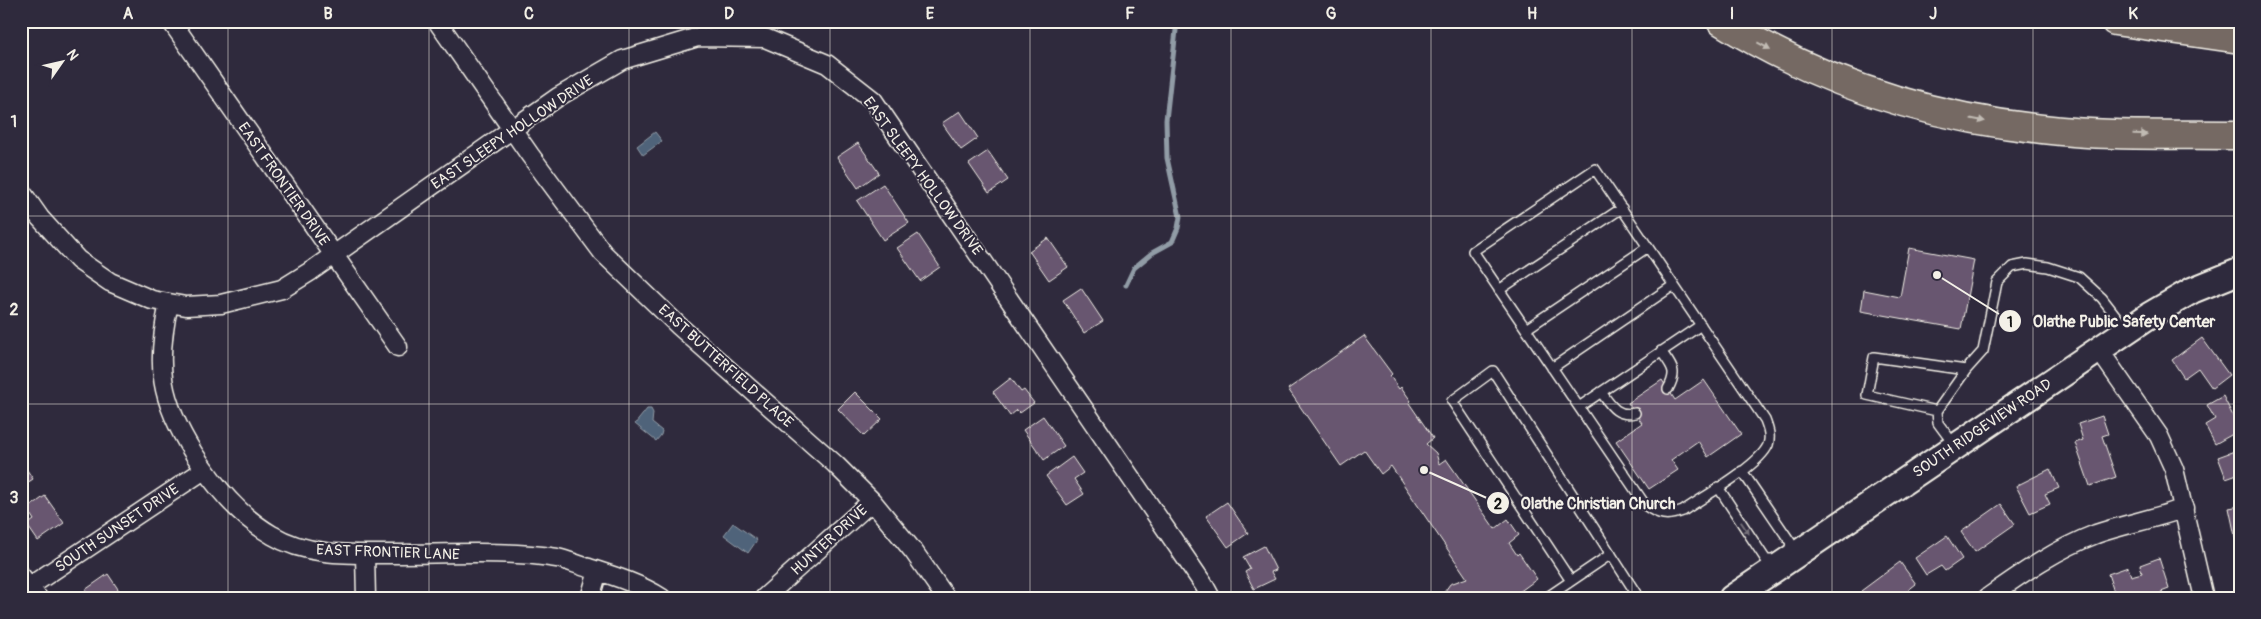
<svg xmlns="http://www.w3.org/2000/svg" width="2261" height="619" font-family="Pangolin,sans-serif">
<rect width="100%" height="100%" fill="#2f2a3d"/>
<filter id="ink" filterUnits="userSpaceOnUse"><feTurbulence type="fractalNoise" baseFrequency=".02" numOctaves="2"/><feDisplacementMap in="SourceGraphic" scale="10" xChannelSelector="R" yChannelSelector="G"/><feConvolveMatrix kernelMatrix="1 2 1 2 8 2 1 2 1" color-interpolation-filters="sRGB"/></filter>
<g filter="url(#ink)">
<path fill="#4f637a" stroke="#919ca6" d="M 655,132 L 662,141 L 643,155 L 637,146 Z
M 647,409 L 651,409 L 653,413 L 652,423 L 662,431 L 661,435 L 656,441 L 635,424 Z
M 733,523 L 757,540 L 748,553 L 724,535 Z"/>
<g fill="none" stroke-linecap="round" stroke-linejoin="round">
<path stroke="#919ca6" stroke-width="5" d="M 1126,285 L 1134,268 L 1152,253 L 1172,242 L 1178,228 L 1180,217 L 1167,158 L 1166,120 L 1177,21"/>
</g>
<path fill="#685670" stroke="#f4f1e8" d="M 960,111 L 978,138 L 961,150 L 942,123 Z
M 858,143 L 879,173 L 858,188 L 837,157 Z
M 988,151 L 1008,180 L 989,193 L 969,164 Z
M 883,184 L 909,223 L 883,240 L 857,201 Z
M 918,234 L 940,267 L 920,281 L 897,248 Z
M 1048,238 L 1068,267 L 1049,280 L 1029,251 Z
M 1909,248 L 1974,260 L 1961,329 L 1861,311 L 1864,290 L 1900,297 Z
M 1081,288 L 1103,321 L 1084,333 L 1063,300 Z
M 1364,336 L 1392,374 L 1390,376 L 1399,389 L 1401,387 L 1411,401 L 1409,403 L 1433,438 L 1426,444 L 1436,453 L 1439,464 L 1446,459 L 1495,529 L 1508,519 L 1519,535 L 1509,543 L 1517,555 L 1519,553 L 1537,579 L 1511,598 L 1440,598 L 1450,584 L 1467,578 L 1391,466 L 1381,474 L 1364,450 L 1341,466 L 1288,389 Z
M 2202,338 L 2229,375 L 2212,388 L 2198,368 L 2184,378 L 2172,360 Z
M 1011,378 L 1021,392 L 1024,390 L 1034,403 L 1020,413 L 1017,410 L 1010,416 L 993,392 Z
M 1662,380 L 1675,400 L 1704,380 L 1741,434 L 1708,457 L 1698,441 L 1671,460 L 1678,470 L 1649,489 L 1616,441 L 1642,423 L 1628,403 Z
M 855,392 L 882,419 L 864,436 L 838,409 Z
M 2223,396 L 2240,430 L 2215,444 L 2205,425 L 2215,419 L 2207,405 Z
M 1043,416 L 1064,446 L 1044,460 L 1023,430 Z
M 2102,416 L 2108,434 L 2102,436 L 2116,477 L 2090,486 L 2075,443 L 2083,440 L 2078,424 Z
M 2240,449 L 2240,473 L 2226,478 L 2218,457 Z
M 1072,457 L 1083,473 L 1074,479 L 1084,494 L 1067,505 L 1046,476 Z
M 21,461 L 33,479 L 21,487 Z
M 2050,469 L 2059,488 L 2045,494 L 2050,504 L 2030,513 L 2016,486 Z
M 45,496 L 64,523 L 38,541 L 27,525 L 34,520 L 27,509 Z
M 1227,502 L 1248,533 L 1228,547 L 1206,516 Z
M 2001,504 L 2015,524 L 1975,552 L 1961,532 Z
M 2240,506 L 2240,545 L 2237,545 L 2229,508 Z
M 1947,536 L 1962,559 L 1945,571 L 1941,566 L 1926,575 L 1915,558 Z
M 1264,546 L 1276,570 L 1271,572 L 1275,579 L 1254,589 L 1245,572 L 1250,569 L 1243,557 Z
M 2159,558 L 2169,589 L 2161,592 L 2163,598 L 2116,598 L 2108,574 L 2128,567 L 2131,576 L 2142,573 L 2140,565 Z
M 1900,562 L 1916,584 L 1898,598 L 1866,598 L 1861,591 Z
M 108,574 L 124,598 L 90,598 L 85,590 Z"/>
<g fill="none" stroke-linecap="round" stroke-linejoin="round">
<defs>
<path id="service" d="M 1595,169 L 1765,420 C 1768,428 1771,436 1768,445 C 1759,466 1703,497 1683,511 C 1667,517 1659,515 1646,506 L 1473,251 Z
M 1499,290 L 1622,208
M 1526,329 L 1648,247
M 1661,351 C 1672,367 1678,371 1668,389
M 1552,368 L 1674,285
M 1966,370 L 1983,351 L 1997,282 L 2012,267 L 2027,264 L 2048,267 L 2079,277 L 2102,298 L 2126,329
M 1601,392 C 1611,406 1617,417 1635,413
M 1579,407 L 1701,325
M 1937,411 L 1966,370 L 1874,357 L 1867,395 L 1937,411 L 1938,423 L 1955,446
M 1742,471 L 1791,543 L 1789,553
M 1718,487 L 1766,560 L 1777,560
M 1571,581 L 1452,401 L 1493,371 L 1639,598
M 1546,598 L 1611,554"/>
<path id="minor" d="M 171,21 L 398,347
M 437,21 L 530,155 L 603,253 L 679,326 L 835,464 L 872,501 L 914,552 L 946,598
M 21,191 L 40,218 L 78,260 L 110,282 L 152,300 L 186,306 L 221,304 L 282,289 L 311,271 L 558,97 L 622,60 L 698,37 L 765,38 L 827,64 L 873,100 L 1204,585 L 1211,598
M 169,303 C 155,366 160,400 194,454 C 215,486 239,516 272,535 C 308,557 354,554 394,554 C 447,554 505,550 557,558 C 567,560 578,565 589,568 C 614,576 640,584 662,598
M 2099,350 L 2159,436 L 2174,469 L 2204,598
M 365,554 L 366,598
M 21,576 L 38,598
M 30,586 L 204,470
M 590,598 L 598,571
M 764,598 L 872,501
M 1987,598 C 2021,574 2056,549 2096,534 C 2125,524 2155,519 2184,508"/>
<path id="secondary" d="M 1732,598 L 2150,315 L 2193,290 L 2240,271"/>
<path id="motorway" d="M 1721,21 C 1819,82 1928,117 2042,129 C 2108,137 2174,134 2240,135
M 2115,21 L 2240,39"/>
</defs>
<use href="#service" stroke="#f4f1e8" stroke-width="12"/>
<use href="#minor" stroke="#f4f1e8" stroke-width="21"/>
<use href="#secondary" stroke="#f4f1e8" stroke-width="29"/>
<use href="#motorway" stroke="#f4f1e8" stroke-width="31"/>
<use href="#service" stroke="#2f2a3d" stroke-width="9"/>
<use href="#minor" stroke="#2f2a3d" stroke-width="18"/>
<use href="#secondary" stroke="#2f2a3d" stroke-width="25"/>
<use href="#motorway" stroke="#756964" stroke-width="28"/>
</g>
<defs><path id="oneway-solid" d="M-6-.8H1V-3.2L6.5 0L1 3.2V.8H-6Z" transform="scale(1.25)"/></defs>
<g fill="#c1bbb3">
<use href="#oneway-solid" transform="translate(1764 46) rotate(28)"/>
<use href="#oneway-solid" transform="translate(1978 120) rotate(11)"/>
<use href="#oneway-solid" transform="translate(2140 134) rotate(1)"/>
</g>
<use fill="#747079" href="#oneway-solid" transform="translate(1745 528) rotate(56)"/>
</g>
<path fill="none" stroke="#f4f1e8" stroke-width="1" stroke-opacity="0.55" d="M 228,21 L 228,598M 429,21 L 429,598M 629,21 L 629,598M 830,21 L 830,598M 1030,21 L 1030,598M 1231,21 L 1231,598M 1431,21 L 1431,598M 1632,21 L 1632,598M 1832,21 L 1832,598M 2033,21 L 2033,598M 21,216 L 2240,216M 21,404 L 2240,404"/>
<g text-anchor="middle" stroke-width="4" stroke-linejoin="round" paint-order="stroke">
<g font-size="15" fill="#f4f1e8" stroke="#2f2a3d">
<text transform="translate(512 132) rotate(-34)" y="5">EAST SLEEPY HOLLOW DRIVE</text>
<text transform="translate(923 176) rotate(54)" y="5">EAST SLEEPY HOLLOW DRIVE</text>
<text transform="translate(284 184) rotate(55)" y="5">EAST FRONTIER DRIVE</text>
<text transform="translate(726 366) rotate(42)" y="5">EAST BUTTERFIELD PLACE</text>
<text transform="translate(1982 428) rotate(-34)" y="5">SOUTH RIDGEVIEW ROAD</text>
<text transform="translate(117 528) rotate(-34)" y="5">SOUTH SUNSET DRIVE</text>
<text transform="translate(829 540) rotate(-42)" y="5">HUNTER DRIVE</text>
<text transform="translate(388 552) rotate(2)" y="5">EAST FRONTIER LANE</text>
</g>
</g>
<path fill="none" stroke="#f4f1e8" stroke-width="2" d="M1937 275L2010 321M1424 470L1498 503"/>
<g fill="#f4f1e8" stroke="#2f2a3d" stroke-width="2">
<circle cx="1937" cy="275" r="5"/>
<circle cx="1424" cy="470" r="5"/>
<circle cx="2010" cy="321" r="12"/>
<circle cx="1498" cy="503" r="12"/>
</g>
<g font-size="15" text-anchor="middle" font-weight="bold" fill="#111">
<text x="2010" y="327">1</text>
<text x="1498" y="509">2</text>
</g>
<g font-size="16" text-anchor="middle" font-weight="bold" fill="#f4f1e8" stroke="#2f2a3d" stroke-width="4" stroke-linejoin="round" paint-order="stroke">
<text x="2124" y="327">Olathe Public Safety Center</text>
<text x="1598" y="509">Olathe Christian Church</text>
</g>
<rect width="2261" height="619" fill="none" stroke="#2f2a3d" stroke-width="55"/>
<g transform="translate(62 62) rotate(56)" stroke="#2f2a3d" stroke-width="4" paint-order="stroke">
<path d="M0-4L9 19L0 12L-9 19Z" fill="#f4f1e8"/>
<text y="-8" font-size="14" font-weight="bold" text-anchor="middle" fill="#f4f1e8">N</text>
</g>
<rect x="28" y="28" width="2206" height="564" fill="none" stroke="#f4f1e8" stroke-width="2"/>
<g font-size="16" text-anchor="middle" font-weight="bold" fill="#f4f1e8">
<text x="128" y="19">A</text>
<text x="328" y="19">B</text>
<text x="529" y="19">C</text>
<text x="729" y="19">D</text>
<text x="930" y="19">E</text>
<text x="1130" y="19">F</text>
<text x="1331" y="19">G</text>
<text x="1532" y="19">H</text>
<text x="1732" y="19">I</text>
<text x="1933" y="19">J</text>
<text x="2133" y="19">K</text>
<text x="14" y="127">1</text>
<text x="14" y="315">2</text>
<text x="14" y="503">3</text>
</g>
</svg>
